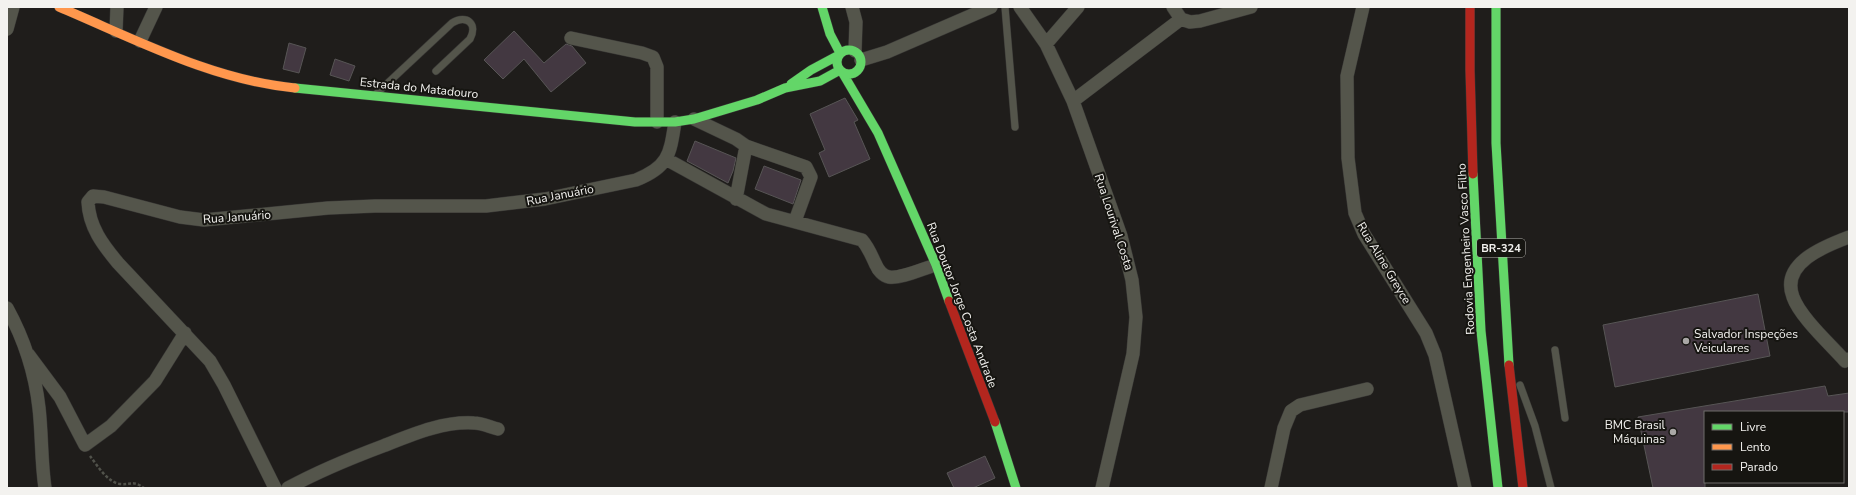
<svg xmlns="http://www.w3.org/2000/svg" width="1856" height="495" font-family="'Nunito Sans',sans-serif">
<rect width="100%" height="100%" fill="#1f1d1b"/>
<path fill="#433841" stroke="#575555" d="M 514,31 L 544,63 L 566,44 L 572,46 L 586,63 L 551,92 L 524,59 L 503,79 L 484,60 Z
M 289,43 L 306,48 L 299,73 L 283,69 Z
M 335,59 L 355,66 L 349,81 L 330,75 Z
M 845,98 L 858,120 L 854,122 L 870,159 L 829,177 L 819,153 L 825,150 L 810,114 Z
M 695,141 L 736,158 L 733,171 L 728,183 L 687,161 Z
M 764,166 L 801,180 L 793,204 L 755,189 Z
M 1758,294 L 1770,356 L 1615,387 L 1603,325 Z
M 1825,386 L 1828,396 L 1849,393 L 1849,412 L 1705,412 L 1705,488 L 1653,488 L 1638,417 Z
M 985,456 L 995,478 L 973,488 L 954,488 L 947,473 Z"/>
<g fill="none" stroke-linecap="round" stroke-linejoin="round">
<defs>
<path id="lane" d="M 1005,7 L 1015,127
M 376,94 L 452,23 C 467,14 478,24 470,39 L 436,71
M 1555,350 L 1565,418
M 1520,385 L 1535,426 L 1551,488"/>
<path id="street" d="M 852,7 L 856,22 L 855,51
M 1020,7 L 1046,44 L 1073,101 L 1121,236 L 1132,280 L 1136,317 L 1133,354 L 1102,488
M 1173,7 L 1181,19
M 1363,7 L 1347,76 L 1348,158 L 1355,213 L 1364,234 L 1426,333 L 1435,355 L 1465,488
M 1181,19 L 1190,22 L 1200,21 L 1251,7
M 7,29 L 13,7
M 116,31 L 117,7
M 571,38 L 642,53 L 653,57 L 657,67 L 657,122
M 140,41 L 156,7
M 1046,44 L 1078,7
M 861,60 L 887,52 L 991,7
M 1073,101 L 1181,19
M 694,119 L 736,139 L 746,146 L 736,199
M 746,146 L 806,167 L 811,177 L 795,221
M 666,159 L 766,214 L 862,240 C 869,248 871,255 876,265 C 878,270 883,276 889,277 C 901,279 924,268 936,265
M 1849,237 C 1825,246 1780,263 1793,297 C 1800,317 1830,344 1845,361 L 1849,359
M 7,308 C 24,339 35,372 39,408 C 42,434 41,461 45,488
M 28,354 L 60,397 L 85,445 L 111,426 L 155,381 L 185,333
M 275,488 L 224,385 L 210,361 L 118,263 C 103,245 89,227 88,202 L 93,196 L 104,197 L 180,217 L 204,220 L 328,208 L 375,206 L 486,206 L 545,199 L 636,180 C 669,167 670,154 675,122
M 288,488 C 319,471 351,458 383,446 C 411,435 443,421 474,423 C 482,423 490,427 498,429
M 1271,488 L 1284,428 L 1291,411 L 1300,405 L 1367,389"/>
<path id="fast" d="M 822,7 L 830,34 L 840,53
M 1496,7 L 1496,143 L 1509,365
M837 62a12 12 0 1 1 24 0a12 12 0 1 1-24 0Z
M 842,72 L 878,133 L 936,265 L 949,301
M 791,84 L 811,70 L 839,55
M 295,88 L 635,122 L 675,122 L 694,119 L 757,100 L 785,88 L 820,81 L 840,70
M 1473,174 L 1481,331 L 1498,488
M 995,422 L 1016,488"/>
<path id="slow" d="M 59,7 C 135,39 212,80 295,88"/>
<path id="jam" d="M 1470,7 L 1470,70 L 1473,174
M 949,301 L 995,422
M 1509,365 L 1523,488"/>
</defs>
<use href="#lane" stroke="#383735" stroke-width="8"/>
<use href="#street" stroke="#383735" stroke-width="14"/>
<use href="#fast" stroke="#383735" stroke-width="10"/>
<use href="#slow" stroke="#383735" stroke-width="10"/>
<use href="#jam" stroke="#383735" stroke-width="10"/>
<path stroke="#51524b" stroke-width="2.5" stroke-dasharray="3 2" stroke-linecap="butt" d="M 90,456 C 97,465 107,482 120,484 C 131,485 133,480 144,488"/>
<use href="#lane" stroke="#54554b" stroke-width="7"/>
<use href="#street" stroke="#54554b" stroke-width="13"/>
<use href="#fast" stroke="#63d668" stroke-width="9"/>
<use href="#slow" stroke="#ff974d" stroke-width="9"/>
<use href="#jam" stroke="#b3261e" stroke-width="9"/>
</g>
<g fill="#a9a7a5" stroke="#161511" stroke-width="1.5">
<circle cx="1686" cy="341" r="4"/>
<circle cx="1673" cy="432" r="4"/>
</g>
<g text-anchor="middle" stroke-width="4" stroke-linejoin="round" paint-order="stroke">
<rect fill="#161511" stroke="#b1b0ac" stroke-width="1" x="1477" y="239" width="48" height="18" rx="3"/>
<g font-size="11" font-weight="bold" fill="#f3f2ef">
<text x="1501" y="252">BR-324</text>
</g>
<g font-size="12" fill="#f3f2ef" stroke="#161511">
<text transform="translate(419 88) rotate(6)" y="4">Estrada do Matadouro</text>
<text transform="translate(560 195) rotate(-11)" y="4">Rua Januário</text>
<text transform="translate(237 217) rotate(-4)" y="4">Rua Januário</text>
<text transform="translate(1114 222) rotate(72)" y="4">Rua Lourival Costa</text>
<text transform="translate(1466 249) rotate(-93)" y="4">Rodovia Engenheiro Vasco Filho</text>
<text transform="translate(1384 263) rotate(59)" y="4">Rua Aline Greyce</text>
<text transform="translate(962 305) rotate(69)" y="4">Rua Doutor Jorge Costa Andrade</text>
</g>
<g font-size="12" fill="#f3f2ef" stroke="#161511" text-anchor="start">
<text x="1694" y="338">Salvador Inspeções<tspan x="1694" dy="14">Veiculares</tspan></text>
<text x="1665" y="429" text-anchor="end">BMC Brasil<tspan x="1665" dy="14">Máquinas</tspan></text>
</g>
</g>
<rect width="1856" height="495" fill="none" stroke="#f3f2ef" stroke-width="16"/>
<rect x="1704" y="411" width="140" height="72" fill="#161511" stroke="#6e6d6a"/>
<rect x="1712" y="424" width="20" height="6" fill="#63d668" stroke="#6e6d6a"/>
<text x="1740" y="431" font-size="12" fill="#f3f2ef">Livre</text>
<rect x="1712" y="444" width="20" height="6" fill="#ff974d" stroke="#6e6d6a"/>
<text x="1740" y="451" font-size="12" fill="#f3f2ef">Lento</text>
<rect x="1712" y="464" width="20" height="6" fill="#b3261e" stroke="#6e6d6a"/>
<text x="1740" y="471" font-size="12" fill="#f3f2ef">Parado</text>
</svg>
